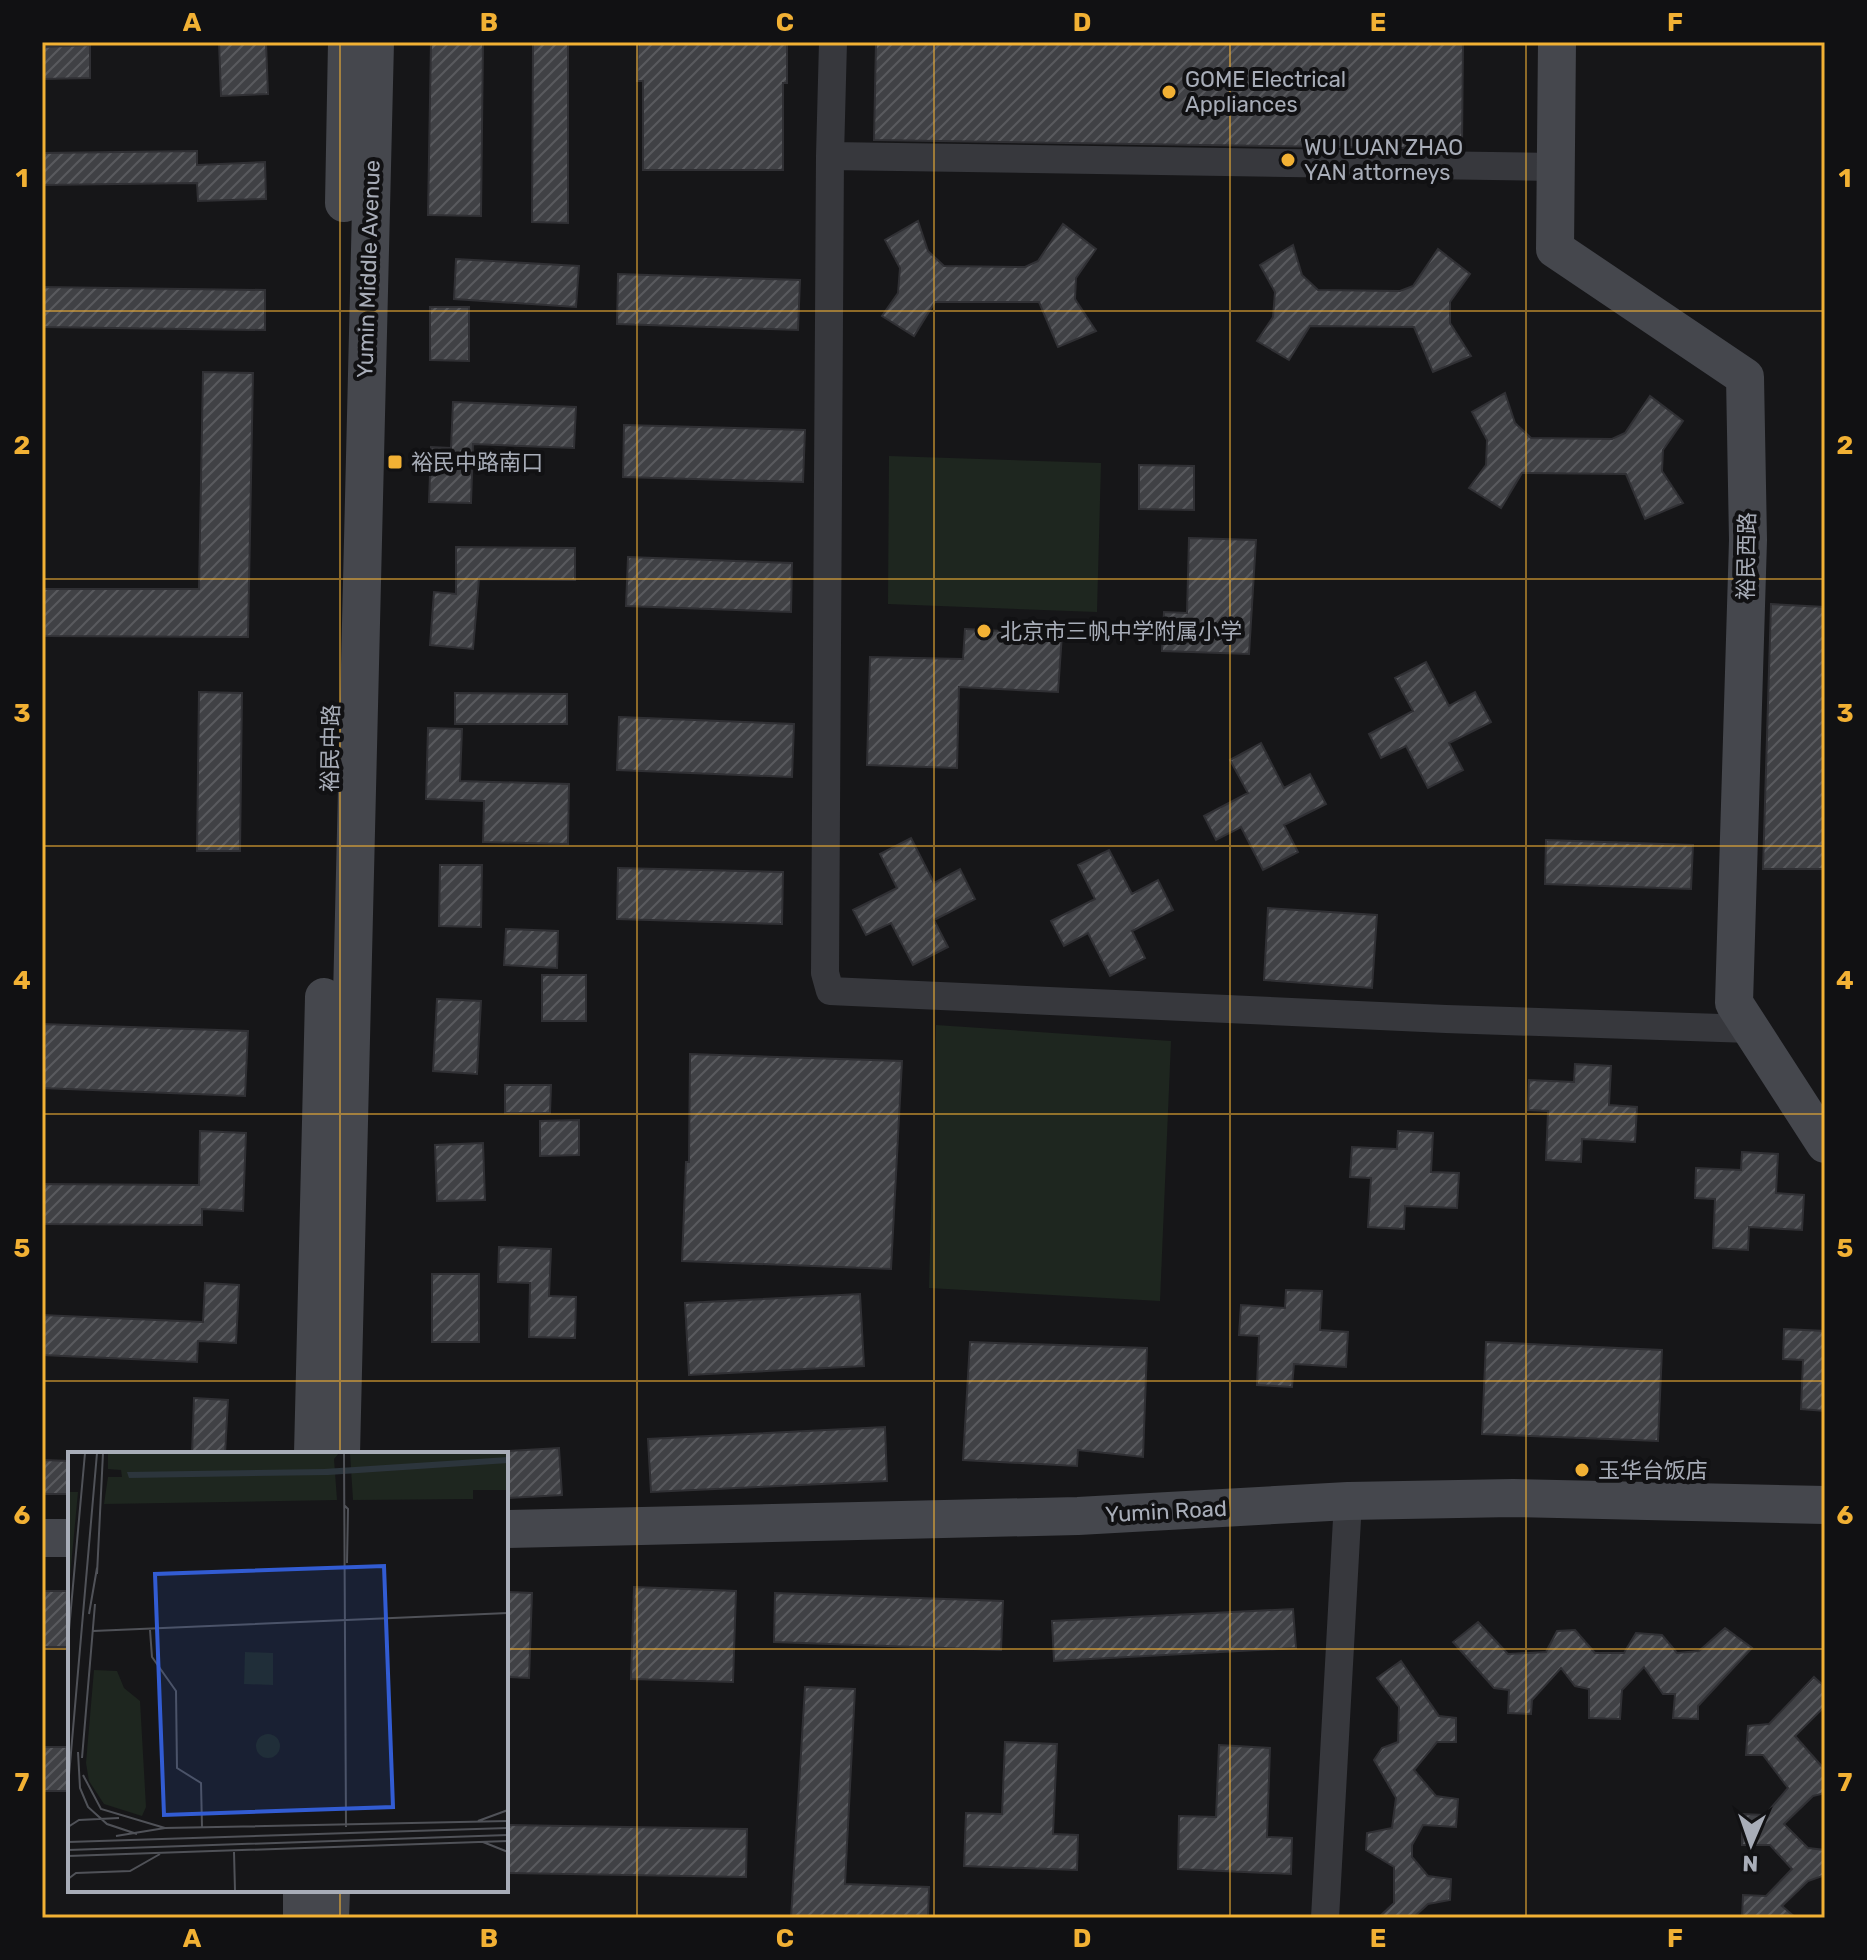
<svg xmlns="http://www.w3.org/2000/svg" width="1867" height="1960" font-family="Rubik,'Noto Sans SC',sans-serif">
<defs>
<pattern id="building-hatch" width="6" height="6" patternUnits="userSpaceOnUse" patternTransform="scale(2)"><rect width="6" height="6" fill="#404145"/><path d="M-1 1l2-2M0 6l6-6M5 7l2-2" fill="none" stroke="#595a5e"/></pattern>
</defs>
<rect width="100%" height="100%" fill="#161618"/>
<path fill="#1e261f" d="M 889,456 L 1101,463 L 1097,612 L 888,604 Z
M 936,1025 L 1171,1041 L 1160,1301 L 929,1288 Z"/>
<path fill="url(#building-hatch)" stroke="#303034" stroke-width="2" d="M 219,42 L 266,42 L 268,94 L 221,96 Z
M 431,42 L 483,42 L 481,216 L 428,215 Z
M 533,42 L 568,42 L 568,223 L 532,222 Z
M 638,42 L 787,42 L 787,83 L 783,83 L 783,170 L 643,170 L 643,81 L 637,81 Z
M 876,42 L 1463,42 L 1462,149 L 874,140 Z
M 90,45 L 90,78 L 42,79 L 42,47 Z
M 197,151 L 197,165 L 265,162 L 266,199 L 198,201 L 197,183 L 42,185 L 42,153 Z
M 918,221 L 928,251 L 944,266 L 1025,267 L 1038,261 L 1063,224 L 1096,249 L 1076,278 L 1075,299 L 1096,331 L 1058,347 L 1039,302 L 935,302 L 914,336 L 882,316 L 898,293 L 900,268 L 885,240 Z
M 1293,245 L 1302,275 L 1318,290 L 1400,291 L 1413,286 L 1438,249 L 1470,274 L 1450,302 L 1450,323 L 1471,356 L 1433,372 L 1414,327 L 1310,326 L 1289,360 L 1257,341 L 1273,317 L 1275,292 L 1260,265 Z
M 456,259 L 579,266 L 576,307 L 454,299 Z
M 618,274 L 800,280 L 798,330 L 617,324 Z
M 42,287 L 265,290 L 265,330 L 42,327 Z
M 430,307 L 469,307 L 469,361 L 430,360 Z
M 203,372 L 253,373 L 248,637 L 42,636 L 42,589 L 199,589 Z
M 1505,393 L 1515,423 L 1531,438 L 1612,439 L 1625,433 L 1650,396 L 1683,421 L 1663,450 L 1662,471 L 1683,503 L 1645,519 L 1626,474 L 1522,473 L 1501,508 L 1469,488 L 1486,465 L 1487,440 L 1472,412 Z
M 453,402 L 576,407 L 574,448 L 473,444 L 471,503 L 429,502 L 431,447 L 451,448 Z
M 624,425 L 805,430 L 803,482 L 623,477 Z
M 1139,465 L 1194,466 L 1194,510 L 1139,509 Z
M 1189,538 L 1256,540 L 1249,654 L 1162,651 L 1164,612 L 1187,613 Z
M 456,547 L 575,548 L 575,580 L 479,579 L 473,649 L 430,645 L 434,592 L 456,594 Z
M 628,557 L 792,563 L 791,612 L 626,606 Z
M 1771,604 L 1825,607 L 1825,869 L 1763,869 Z
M 965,629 L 1062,634 L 1058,692 L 959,687 L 957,768 L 867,765 L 870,657 L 963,659 Z
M 1426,662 L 1449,706 L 1475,692 L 1491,722 L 1449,743 L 1463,770 L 1428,788 L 1406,746 L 1381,758 L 1369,734 L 1413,711 L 1395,678 Z
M 199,692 L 242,693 L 240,851 L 197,851 Z
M 455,693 L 567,694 L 567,724 L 455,724 Z
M 619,717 L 794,724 L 792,777 L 617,770 Z
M 428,728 L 462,729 L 460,781 L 569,784 L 568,844 L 483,842 L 484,801 L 426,799 Z
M 1261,743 L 1284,788 L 1310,774 L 1326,804 L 1284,825 L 1298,852 L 1263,870 L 1241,827 L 1216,840 L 1204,816 L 1248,793 L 1230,760 Z
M 911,838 L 934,883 L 960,869 L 975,899 L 934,920 L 948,947 L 913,965 L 891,923 L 866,935 L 853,910 L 897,888 L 880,854 Z
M 1546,840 L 1693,845 L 1691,889 L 1545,884 Z
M 1109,850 L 1132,894 L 1158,880 L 1173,910 L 1132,931 L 1145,958 L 1110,976 L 1088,933 L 1064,946 L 1051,921 L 1095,899 L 1078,865 Z
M 440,865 L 482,865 L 481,927 L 439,926 Z
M 618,868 L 783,872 L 782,924 L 617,919 Z
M 1268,908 L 1377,915 L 1372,988 L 1264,980 Z
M 506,929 L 558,931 L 557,968 L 504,965 Z
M 542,975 L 586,975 L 586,1021 L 542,1021 Z
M 437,999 L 481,1001 L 477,1074 L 433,1071 Z
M 42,1024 L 248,1031 L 245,1096 L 42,1088 Z
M 690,1054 L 902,1061 L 891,1269 L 682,1261 L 686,1162 L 689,1162 Z
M 1575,1064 L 1611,1066 L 1609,1105 L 1637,1107 L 1635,1142 L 1582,1139 L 1581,1162 L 1546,1160 L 1548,1111 L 1528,1110 L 1529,1080 L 1574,1082 Z
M 505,1085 L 551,1085 L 550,1113 L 505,1113 Z
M 579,1120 L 579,1155 L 540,1156 L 540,1121 Z
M 200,1131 L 246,1133 L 243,1211 L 202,1209 L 202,1225 L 42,1224 L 42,1184 L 199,1185 Z
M 1398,1131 L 1433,1133 L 1431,1172 L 1459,1173 L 1457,1208 L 1405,1206 L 1404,1229 L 1368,1227 L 1371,1178 L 1350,1177 L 1352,1147 L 1397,1149 Z
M 483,1143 L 485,1200 L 437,1201 L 435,1145 Z
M 1742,1152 L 1778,1154 L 1776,1193 L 1804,1195 L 1802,1230 L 1749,1227 L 1748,1250 L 1713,1248 L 1715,1199 L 1695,1198 L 1696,1168 L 1741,1170 Z
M 499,1247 L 551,1249 L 549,1296 L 576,1297 L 575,1338 L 529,1337 L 530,1283 L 498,1282 Z
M 432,1274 L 479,1274 L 479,1342 L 432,1342 Z
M 205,1283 L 239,1285 L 236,1343 L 198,1341 L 197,1362 L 42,1355 L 42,1315 L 203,1322 Z
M 1286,1290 L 1322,1291 L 1320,1330 L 1348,1332 L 1346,1367 L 1294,1364 L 1292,1387 L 1257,1385 L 1259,1336 L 1239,1335 L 1241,1305 L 1285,1308 Z
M 860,1294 L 864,1366 L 689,1375 L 685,1303 Z
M 1784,1329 L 1825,1331 L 1825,1411 L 1801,1409 L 1803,1360 L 1783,1359 Z
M 970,1342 L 1147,1348 L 1143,1457 L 1078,1450 L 1077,1466 L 963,1460 Z
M 1486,1342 L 1662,1350 L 1658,1441 L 1482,1434 Z
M 194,1398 L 228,1400 L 225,1454 L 192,1454 Z
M 885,1427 L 887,1481 L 651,1492 L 648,1439 Z
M 559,1448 L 562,1495 L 506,1498 L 506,1451 Z
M 42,1460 L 70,1461 L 70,1494 L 42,1494 Z
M 634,1587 L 736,1591 L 733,1682 L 631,1679 Z
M 42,1591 L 70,1591 L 70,1647 L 42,1647 Z
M 506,1592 L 532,1593 L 529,1678 L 506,1677 Z
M 775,1593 L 1003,1601 L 1001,1650 L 774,1642 Z
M 1293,1609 L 1296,1648 L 1054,1661 L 1052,1621 Z
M 1478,1622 L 1508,1654 L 1546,1652 L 1557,1631 L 1575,1630 L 1595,1653 L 1624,1653 L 1636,1633 L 1662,1635 L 1677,1653 L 1699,1651 L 1725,1628 L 1752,1648 L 1698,1706 L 1698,1719 L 1673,1718 L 1675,1694 L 1663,1694 L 1644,1667 L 1622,1690 L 1620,1719 L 1589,1718 L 1589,1689 L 1575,1686 L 1561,1668 L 1532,1700 L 1531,1714 L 1508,1713 L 1509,1690 L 1494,1688 L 1453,1642 Z
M 1401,1661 L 1439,1716 L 1456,1718 L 1456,1742 L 1437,1742 L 1414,1770 L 1436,1796 L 1458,1799 L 1456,1827 L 1423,1825 L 1412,1845 L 1412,1857 L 1428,1876 L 1451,1879 L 1450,1900 L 1428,1904 L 1413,1918 L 1378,1918 L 1394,1903 L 1394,1867 L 1366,1850 L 1367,1833 L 1392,1828 L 1396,1798 L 1374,1760 L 1382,1748 L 1398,1742 L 1399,1707 L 1377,1678 Z
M 1814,1677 L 1825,1687 L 1825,1706 L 1795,1736 L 1825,1770 L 1825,1793 L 1813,1796 L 1784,1824 L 1808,1848 L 1825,1850 L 1825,1875 L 1808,1881 L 1782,1906 L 1796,1918 L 1742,1918 L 1743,1895 L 1766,1896 L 1792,1869 L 1770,1845 L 1742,1845 L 1742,1814 L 1765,1815 L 1788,1788 L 1763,1755 L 1746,1755 L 1748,1726 L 1769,1724 Z
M 805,1687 L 855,1689 L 845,1884 L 929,1887 L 928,1918 L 791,1918 Z
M 1005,1742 L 1057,1744 L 1053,1834 L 1078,1835 L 1077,1870 L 964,1866 L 966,1813 L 1002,1814 Z
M 1219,1745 L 1270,1748 L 1267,1837 L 1292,1838 L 1291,1874 L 1178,1869 L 1179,1816 L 1216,1817 Z
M 42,1747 L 70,1747 L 70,1791 L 42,1791 Z
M 506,1825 L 747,1829 L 746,1877 L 506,1873 Z"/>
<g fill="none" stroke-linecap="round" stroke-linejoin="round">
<path stroke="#37383d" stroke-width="28" d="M 833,42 L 830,156 L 825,973 L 830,991 L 1446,1019 L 1751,1029
M 830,156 L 1554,167
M 1325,1918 L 1348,1501"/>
<path stroke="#45474d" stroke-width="38" d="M 1557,42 L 1555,249 L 1745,377 L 1748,540 L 1734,1003 L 1825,1144
M 344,203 L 347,42
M 313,1454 L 324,997
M 341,1454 L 375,42
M 506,1529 L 1078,1516 L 1348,1501 L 1513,1498 L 1825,1505
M 42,1538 L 70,1538
M 302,1918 L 302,1890
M 330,1918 L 331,1890"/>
</g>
<path fill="none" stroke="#f2b134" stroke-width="2" stroke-opacity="0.55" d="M 340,42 L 340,1454M 637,42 L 637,1918M 934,42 L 934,1918M 1230,42 L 1230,1918M 1526,42 L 1526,1918M 42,311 L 1825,311M 42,579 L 1825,579M 42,846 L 1825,846M 42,1114 L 1825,1114M 42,1381 L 1825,1381M 42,1649 L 70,1649M 506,1649 L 1825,1649M 340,1890 L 340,1918"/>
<g fill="#f2b134" stroke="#111113" stroke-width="3">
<circle cx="1169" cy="92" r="8"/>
<circle cx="1288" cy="160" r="8"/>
<rect x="387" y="454" width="16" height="16" rx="4"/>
<circle cx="984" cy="631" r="8"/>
<circle cx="1582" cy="1470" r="8"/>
</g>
<g text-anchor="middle" stroke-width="8" stroke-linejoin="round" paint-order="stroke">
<g font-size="22" fill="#a8adb8" stroke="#111113" text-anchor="start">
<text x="1185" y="87">GOME Electrical<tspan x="1185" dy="25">Appliances</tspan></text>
<text x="1304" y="155">WU LUAN ZHAO<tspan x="1304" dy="25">YAN attorneys</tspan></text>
<text x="411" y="470">裕民中路南口</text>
<text x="1000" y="639">北京市三帆中学附属小学</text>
<text x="1598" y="1478">玉华台饭店</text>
</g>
<g font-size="22" fill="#a8adb8" stroke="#111113">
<text transform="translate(368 269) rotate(-88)" y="8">Yumin Middle Avenue</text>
<text transform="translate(1746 556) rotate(-89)" y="8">裕民西路</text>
<text transform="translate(330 748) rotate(-89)" y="8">裕民中路</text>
<text transform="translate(1166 1511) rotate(-3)" y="8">Yumin Road</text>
</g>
</g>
<g transform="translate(68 1452)">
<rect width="440" height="440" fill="#161618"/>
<path d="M 40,1 L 271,1 L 266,7 L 269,48 L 36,52 L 40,25 L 54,25 L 53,18 L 40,17 ZM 282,1 L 440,1 L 440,38 L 405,38 L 405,47 L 285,48 ZM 0,40 L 10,40 L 0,146 ZM 26,218 L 49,219 L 56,236 L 72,249 L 78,355 L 74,364 L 36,352 L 21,329 L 18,311 Z" fill="#1e261f"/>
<path d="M 177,200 L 205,201 L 205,233 L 176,232 ZM188 294a12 12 0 1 1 24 0a12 12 0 1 1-24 0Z" fill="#1e261f"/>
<path d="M 440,5 L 440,11 L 260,23 L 61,26 L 59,20 L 256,17 Z" fill="#2c353c"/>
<path fill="none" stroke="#505258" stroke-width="2" d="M 276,1 L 278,375M 276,53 L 280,57 L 279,111M 29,122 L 35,1M 21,162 L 29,116M 82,178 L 84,205 L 108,239 L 109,316 L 133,331 L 134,375M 25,179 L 440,161M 0,189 L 17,1M 10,300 L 12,336 L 20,355 L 39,372 L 69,382M 14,306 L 27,152M 15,323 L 33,357 L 97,376M 0,335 L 29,1M 410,369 L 440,358M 0,375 L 11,368 L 51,366M 48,384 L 97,376 L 440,369M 0,390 L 440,376M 415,390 L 440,400M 0,398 L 440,383M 166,400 L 167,439M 0,404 L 440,389M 0,427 L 8,421 L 62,419 L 92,402"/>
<path fill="#325cd3" fill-opacity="0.15" stroke="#325cd3" stroke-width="4" d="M 316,114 L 325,355 L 96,363 L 87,122 Z"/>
<rect width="440" height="440" fill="none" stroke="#a8adb8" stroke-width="4"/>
</g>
<rect width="1867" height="1960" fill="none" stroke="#111113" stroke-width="88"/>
<g transform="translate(1751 1844) rotate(182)" stroke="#111113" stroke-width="6" paint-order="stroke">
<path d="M0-6L14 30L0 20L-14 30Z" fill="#a8adb8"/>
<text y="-12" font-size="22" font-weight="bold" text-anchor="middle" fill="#a8adb8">N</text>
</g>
<rect x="44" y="44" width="1779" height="1872" fill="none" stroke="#f2b134" stroke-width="3"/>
<g font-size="26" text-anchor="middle" font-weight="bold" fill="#f2b134">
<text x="192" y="31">A</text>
<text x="489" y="31">B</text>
<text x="785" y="31">C</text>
<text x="1082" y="31">D</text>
<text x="1378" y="31">E</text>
<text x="1675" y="31">F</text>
<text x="22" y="187">1</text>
<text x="1845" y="187">1</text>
<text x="22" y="454">2</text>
<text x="1845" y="454">2</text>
<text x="22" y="722">3</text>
<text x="1845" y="722">3</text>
<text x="22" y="989">4</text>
<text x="1845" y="989">4</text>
<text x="22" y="1257">5</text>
<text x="1845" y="1257">5</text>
<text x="22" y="1524">6</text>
<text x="1845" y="1524">6</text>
<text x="22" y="1791">7</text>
<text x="1845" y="1791">7</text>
<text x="192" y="1947">A</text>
<text x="489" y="1947">B</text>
<text x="785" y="1947">C</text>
<text x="1082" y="1947">D</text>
<text x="1378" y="1947">E</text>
<text x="1675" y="1947">F</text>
</g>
</svg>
